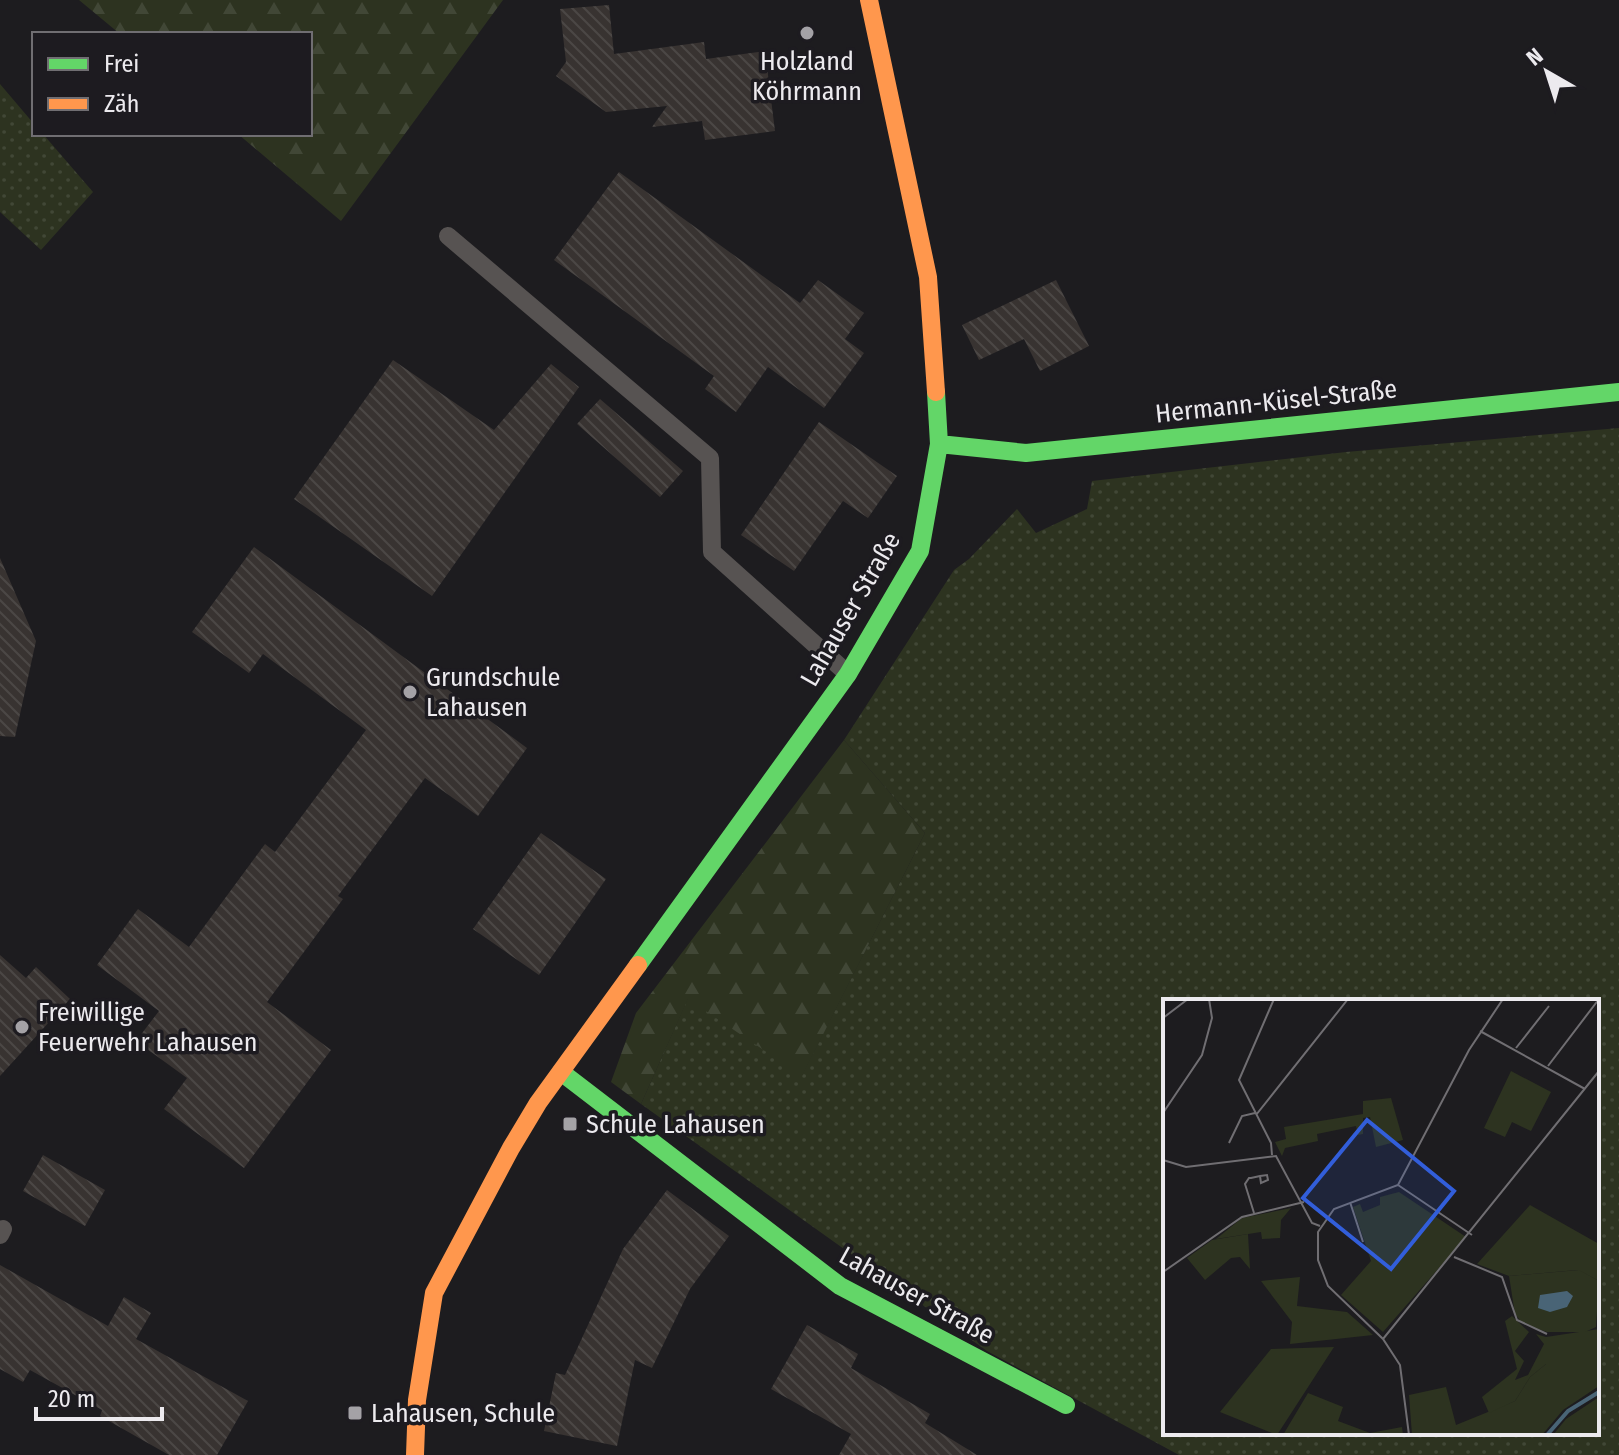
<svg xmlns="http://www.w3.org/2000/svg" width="1619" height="1455" font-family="'Fira Sans Condensed',sans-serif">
<defs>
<pattern id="grass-dots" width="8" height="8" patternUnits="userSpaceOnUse" patternTransform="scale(2)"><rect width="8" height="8" fill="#2d3320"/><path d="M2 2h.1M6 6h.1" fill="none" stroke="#414736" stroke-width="1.8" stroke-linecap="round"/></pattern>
<pattern id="forest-firs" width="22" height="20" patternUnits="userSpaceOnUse" patternTransform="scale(2)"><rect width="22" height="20" fill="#2d3320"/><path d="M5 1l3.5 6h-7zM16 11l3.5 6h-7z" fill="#414736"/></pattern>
<pattern id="building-back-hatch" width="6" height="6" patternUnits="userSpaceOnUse" patternTransform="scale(2)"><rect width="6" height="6" fill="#383331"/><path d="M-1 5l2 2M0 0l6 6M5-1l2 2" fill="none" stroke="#4b4745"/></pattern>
</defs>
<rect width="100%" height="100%" fill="#1d1c1f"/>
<path fill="url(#grass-dots)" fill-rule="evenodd" d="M 0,84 L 34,124 L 34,134 L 43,134 L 93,192 L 41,250 L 0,212 Z
M 1619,428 L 1619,1455 L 1179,1455 L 987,1351 L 641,1104 L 688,998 L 802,1075 L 925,833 L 844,740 L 954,570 L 969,559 L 1017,509 L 1036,533 L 1087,509 L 1092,481 L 1346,452 ZM 1165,1001 L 1597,1001 L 1597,1433 L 1165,1433 Z"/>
<path fill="url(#forest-firs)" d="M 79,0 L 503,0 L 341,221 L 238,134 L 310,134 L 310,34 L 120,34 Z
M 844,740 L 925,833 L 802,1076 L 688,999 L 641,1104 L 611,1082 L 636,1013 Z"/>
<path fill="url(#building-back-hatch)" d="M 609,5 L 614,54 L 704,42 L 706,59 L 765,51 L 775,131 L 705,140 L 702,121 L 652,127 L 667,106 L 606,112 L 556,76 L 566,62 L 560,9 Z
M 619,172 L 800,303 L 818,280 L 864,313 L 845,339 L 864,353 L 824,408 L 768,367 L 736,412 L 705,389 L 714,376 L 554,260 Z
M 1056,280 L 1089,346 L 1040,371 L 1024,339 L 979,360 L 962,325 Z
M 393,360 L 494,430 L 551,364 L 579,387 L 432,596 L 294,499 Z
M 600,399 L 683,471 L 660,497 L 577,424 Z
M 819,422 L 897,476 L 868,518 L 843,501 L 794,571 L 741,535 Z
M 254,547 L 527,748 L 478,816 L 425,778 L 338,896 L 343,899 L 267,1002 L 331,1050 L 244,1168 L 164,1109 L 187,1078 L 136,1041 L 159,1011 L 97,965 L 138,909 L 189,947 L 265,844 L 275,852 L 366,730 L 263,654 L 249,673 L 192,632 Z
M 0,558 L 36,641 L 15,737 L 0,736 Z
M 541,833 L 606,879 L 539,975 L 473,929 Z
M 0,955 L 26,978 L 36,967 L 70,999 L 0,1076 Z
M 43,1155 L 105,1190 L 85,1226 L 23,1191 Z
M 667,1190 L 729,1236 L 690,1289 L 652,1368 L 635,1360 L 617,1446 L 544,1431 L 556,1373 L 565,1375 L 623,1249 Z
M 0,1265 L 108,1326 L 124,1297 L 151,1313 L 136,1339 L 248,1401 L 217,1455 L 169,1455 L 100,1416 L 102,1410 L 30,1370 L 23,1382 L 0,1369 Z
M 807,1325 L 858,1354 L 851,1368 L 930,1414 L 925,1423 L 977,1455 L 839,1455 L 851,1434 L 771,1389 Z"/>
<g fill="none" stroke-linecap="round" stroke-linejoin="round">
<path stroke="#575352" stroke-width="18" d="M 448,236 L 710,458 L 712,552 L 848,674
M 0,1235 L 3,1229"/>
<path stroke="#63d668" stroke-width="18" d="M 939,444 L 1026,453 L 1619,392
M 638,965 L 848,674 L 920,551 L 939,444 L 936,392
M 561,1072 L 840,1286 L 1066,1405"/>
<path stroke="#ff974d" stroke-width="18" d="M 869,0 L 928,277 L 936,392
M 415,1455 L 417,1400 L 434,1293 L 511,1148 L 538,1103 L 638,965"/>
</g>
<g fill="#a4a2a6" stroke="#1d1b20" stroke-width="3">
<circle cx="807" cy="33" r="8"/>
<circle cx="410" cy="692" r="8"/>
<circle cx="22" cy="1027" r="8"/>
<rect x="562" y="1116" width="16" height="16" rx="4"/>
<rect x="347" y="1405" width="16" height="16" rx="4"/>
</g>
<g text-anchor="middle" stroke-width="7" stroke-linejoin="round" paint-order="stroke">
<g font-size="26" fill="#eceaee" stroke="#1d1b20" text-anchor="start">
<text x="807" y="70" text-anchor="middle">Holzland<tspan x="807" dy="30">Köhrmann</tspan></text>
<text x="426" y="686">Grundschule<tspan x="426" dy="30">Lahausen</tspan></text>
<text x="38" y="1021">Freiwillige<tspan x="38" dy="30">Feuerwehr Lahausen</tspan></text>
<text x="586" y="1133">Schule Lahausen</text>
<text x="371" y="1422">Lahausen, Schule</text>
</g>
<g font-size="26" fill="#eceaee" stroke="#1d1b20">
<text transform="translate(1276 401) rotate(-6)" y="9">Hermann-Küsel-Straße</text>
<text transform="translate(850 609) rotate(-60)" y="9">Lahauser Straße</text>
<text transform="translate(917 1295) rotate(29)" y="9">Lahauser Straße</text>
</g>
</g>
<g transform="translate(1163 999)">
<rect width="436" height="436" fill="#1d1c1f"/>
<path d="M 348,72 L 388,93 L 368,132 L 349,123 L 342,138 L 321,129 ZM 200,115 L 200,135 L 195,136 L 193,127 L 154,135 L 155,142 L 122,149 L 119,157 L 112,143 L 123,140 L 121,128 ZM 236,193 L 303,238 L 220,333 L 178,296 L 208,262 L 190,208 L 197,205 L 200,213 L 217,206 L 217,198 ZM 367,206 L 436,245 L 436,282 L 415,271 L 346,277 L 314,265 ZM 85,235 L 87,270 L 77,258 L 68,259 L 42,281 L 24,259 L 49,241 ZM 137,278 L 134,307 L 184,313 L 210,336 L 127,345 L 129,323 L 98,282 ZM 436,330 L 436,387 L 400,411 L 379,436 L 249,436 L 246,396 L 283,388 L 293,426 L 352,402 L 367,378 L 383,365 L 383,338 ZM 171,348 L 114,436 L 57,413 L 108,350 ZM 145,394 L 180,408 L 175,422 L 207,434 L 239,428 L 240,436 L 120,436 ZM 436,398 L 436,436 L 390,436 L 403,420 Z" fill="#2d3320"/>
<path d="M 228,99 L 240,141 L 213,148 L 207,118 L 200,119 L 200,102 ZM 128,209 L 118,221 L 117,239 L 99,240 L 98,233 L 53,240 L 79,219 ZM 416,271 L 436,282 L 433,328 L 422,333 L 384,333 L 360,325 L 352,315 L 346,277 ZM 349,317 L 366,333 L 352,352 L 361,362 L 352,381 L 365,376 L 381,345 L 373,335 L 383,338 L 383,365 L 367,378 L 352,402 L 326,414 L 319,398 L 354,370 L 342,322 Z" fill="#2d3320"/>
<path d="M 404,292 L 410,297 L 404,308 L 387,313 L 375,309 L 377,296 Z" fill="#496476"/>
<path fill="none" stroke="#496476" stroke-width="4" d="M 384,436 L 405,412 L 436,393"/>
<path fill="none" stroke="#706e72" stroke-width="2" d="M 0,19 L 25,0M 317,32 L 422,90M 353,49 L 386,7M 385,67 L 436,0M 0,114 L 39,56 L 49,19 L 46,0M 93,116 L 185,0M 66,144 L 79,117 L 92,114M 109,156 L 108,144 L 76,81 L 111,0M 0,161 L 23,168 L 113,157 L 149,224 L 157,227M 235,186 L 309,236M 187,203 L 200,243M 91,214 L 82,185 L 86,179 L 88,179 L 97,177 L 104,176 L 105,181 L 98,184 L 97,177M 291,258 L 339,278 L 354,321 L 384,335M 0,273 L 79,218 L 141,203M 220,340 L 436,72M 246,436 L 237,366 L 220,340 L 165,287 L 155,261 L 155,233 L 171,210 L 235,186 L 306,51 L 340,0"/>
<path fill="#325eda" fill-opacity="0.15" stroke="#325eda" stroke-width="4" d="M 204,121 L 291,192 L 228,270 L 140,199 Z"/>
<rect width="436" height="436" fill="none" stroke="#eceaee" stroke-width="4"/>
</g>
<rect x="32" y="32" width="280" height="104" fill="#1d1b20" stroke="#706e72" stroke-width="2"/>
<rect x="48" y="58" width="40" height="12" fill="#63d668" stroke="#706e72" stroke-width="2"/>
<text x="104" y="72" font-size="24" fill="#eceaee">Frei</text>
<rect x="48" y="98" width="40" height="12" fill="#ff974d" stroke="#706e72" stroke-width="2"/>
<text x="104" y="112" font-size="24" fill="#eceaee">Zäh</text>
<g transform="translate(1547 72) rotate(321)" stroke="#1d1b20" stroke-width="6" paint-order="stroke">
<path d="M0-6L14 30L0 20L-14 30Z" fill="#eceaee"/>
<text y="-12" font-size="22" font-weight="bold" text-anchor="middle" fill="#eceaee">N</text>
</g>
<path d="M36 1407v12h126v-12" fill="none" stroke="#eceaee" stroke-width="4"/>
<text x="48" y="1407" font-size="24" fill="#eceaee" stroke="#1d1b20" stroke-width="6" paint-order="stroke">20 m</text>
</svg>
